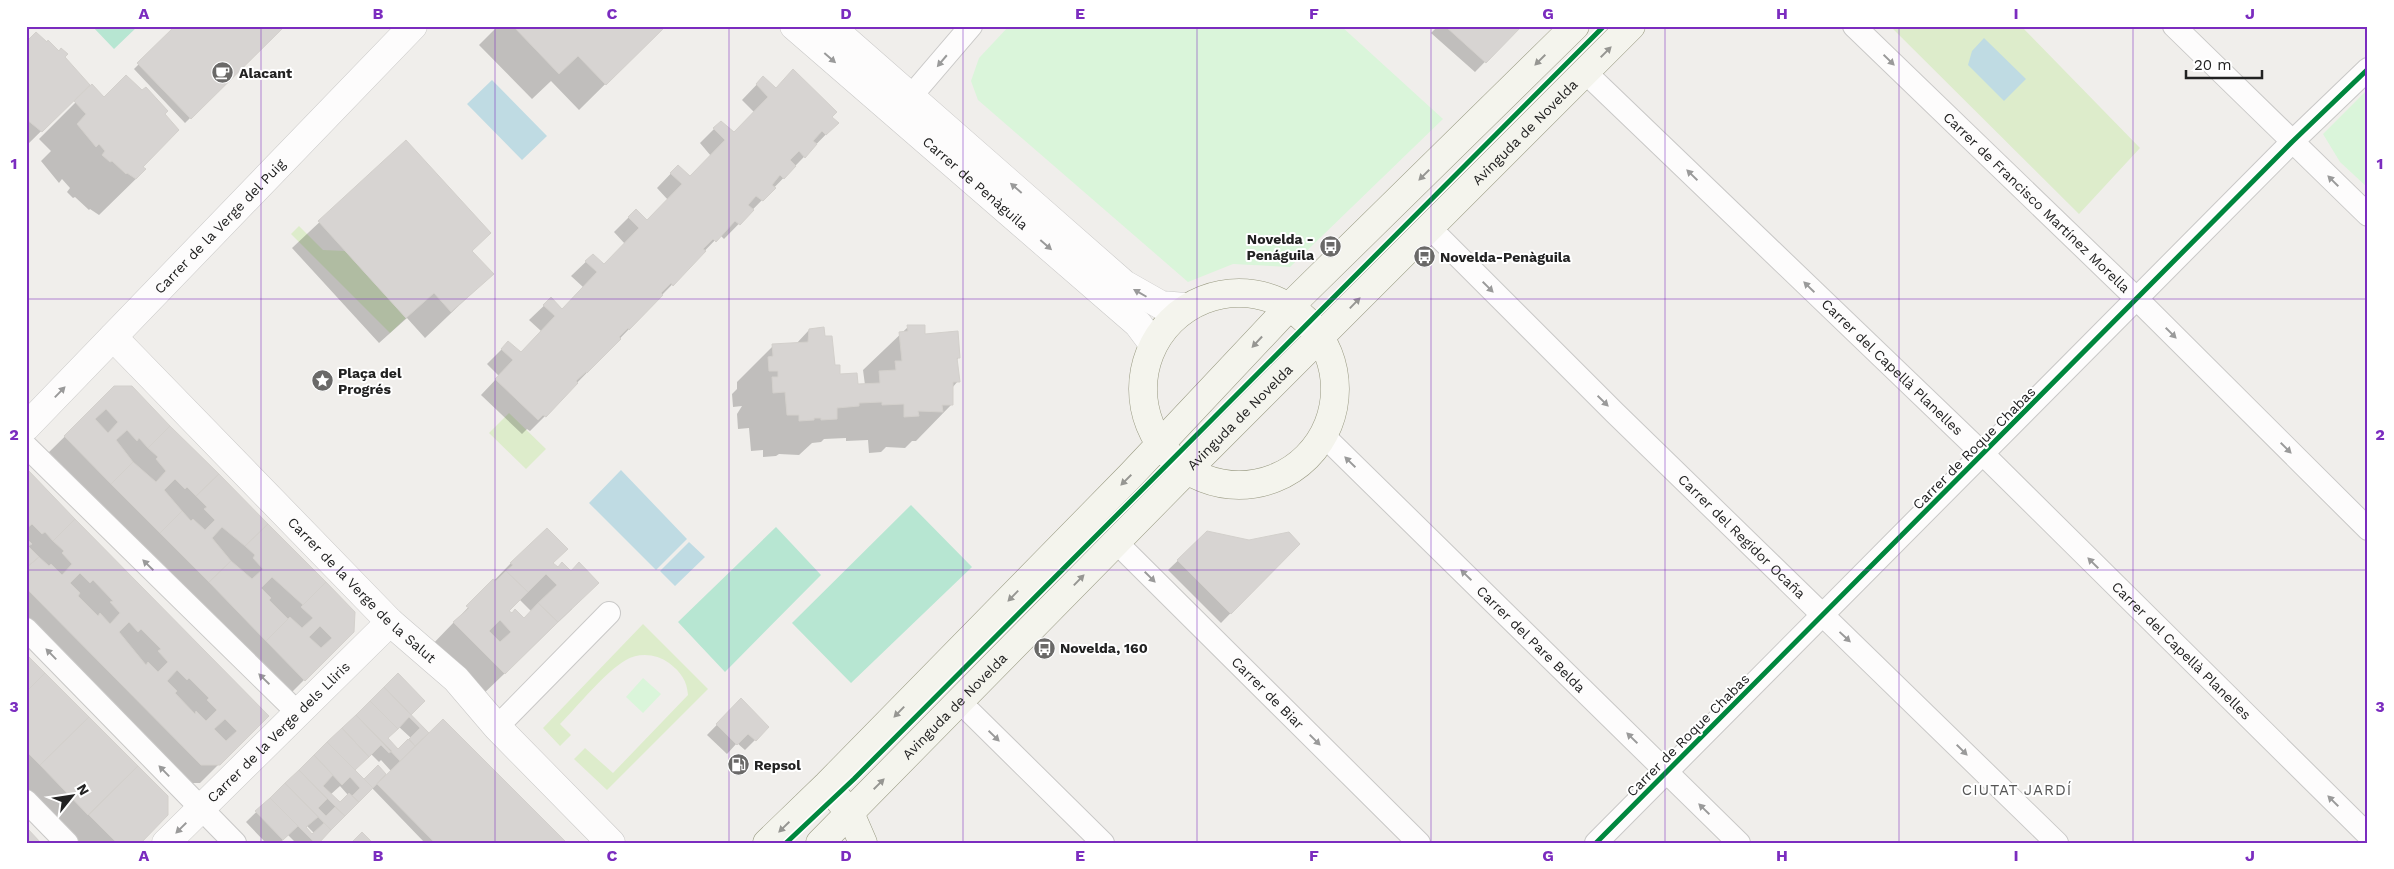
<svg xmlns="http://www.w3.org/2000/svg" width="2394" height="869" font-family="'Work Sans',sans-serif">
<rect width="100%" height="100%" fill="#f0eeeb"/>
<path fill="#ddeccb" d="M 1890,26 L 2021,26 L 2140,148 L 2079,214 Z
M 299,226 L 323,250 L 345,251 L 406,318 L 390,333 L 291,234 Z
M 509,413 L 546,449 L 526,469 L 489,433 Z
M 643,624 L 708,689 L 607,790 L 574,759 L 585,748 L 613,773 L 688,695 C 687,681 681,672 669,663 C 657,654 639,652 626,660 C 605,672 578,706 560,724 L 571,735 L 560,746 L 543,728 Z"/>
<path fill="#daf5da" d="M 1009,26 L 1341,26 L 1443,119 L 1290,267 L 1233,264 L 1188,282 L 978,100 L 971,81 L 979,58 Z
M 2368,89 L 2368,188 L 2340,162 L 2323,134 Z
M 643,678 L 661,694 L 643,713 L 626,697 Z"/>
<path fill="#b7e6d2" d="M 92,26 L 138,26 L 114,49 Z
M 911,505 L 972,567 L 851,683 L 792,623 Z
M 776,527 L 821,575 L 725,672 L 678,622 Z"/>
<path fill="#bfdbe3" d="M 1984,38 L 2026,79 L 2004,101 L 1968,65 L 1972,51 Z
M 492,80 L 547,136 L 522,160 L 467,104 Z
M 621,470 L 687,539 L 656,570 L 589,503 Z
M 689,542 L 705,557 L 675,586 L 660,571 Z"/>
<path fill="#0003" fill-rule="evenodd" d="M 177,26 L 284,26 L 185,123 L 134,69 Z
M 498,26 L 664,26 L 579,110 L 551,81 L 532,99 L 479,45 Z
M 1438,26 L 1520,26 L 1475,72 L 1431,33 Z
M 26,43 L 64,57 L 88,85 L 26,146 Z
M 763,78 L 776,89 L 830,117 L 837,123 L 724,239 L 720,235 L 545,416 L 530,431 L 527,429 L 522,434 L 481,395 L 499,376 L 487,364 L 508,343 L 520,354 L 541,331 L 529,320 L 551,299 L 562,310 L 583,287 L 571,276 L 593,255 L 604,266 L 625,244 L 614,232 L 636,210 L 647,222 L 668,200 L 657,188 L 678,166 L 690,178 L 711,156 L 700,143 L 721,122 L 734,133 L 754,112 L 742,100 Z
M 92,86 L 104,99 L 163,114 L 142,167 L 145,170 L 99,215 L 90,209 L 89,210 L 75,197 L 73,198 L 67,192 L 70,188 L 62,179 L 59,183 L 41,161 L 51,151 L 39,139 Z
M 406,141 L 471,251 L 492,274 L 425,338 L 407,318 L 379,343 L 292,248 Z
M 908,327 L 959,357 L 956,361 L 958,381 L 952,388 L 952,404 L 916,441 L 912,441 L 905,448 L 886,447 L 881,452 L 869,453 L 868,440 L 846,441 L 846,438 L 824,439 L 821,442 L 812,443 L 799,455 L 779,454 L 776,456 L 763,457 L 763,450 L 751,451 L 749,428 L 738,429 L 737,414 L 742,406 L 733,407 L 732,394 L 737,389 L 737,382 L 773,346 L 796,344 L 809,330 L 839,375 L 857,386 L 865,385 L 863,370 Z
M 114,388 L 131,388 L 325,584 L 353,631 L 285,699 L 45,456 Z
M 28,472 L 267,716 L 200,783 L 181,783 L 26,626 Z
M 1207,533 L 1249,542 L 1298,544 L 1221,623 L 1168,570 Z
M 511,563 L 552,563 L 558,569 L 572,609 L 478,699 L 428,649 ZM 519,599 L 532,612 L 524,620 L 507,611 Z
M 26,655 L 166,797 L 139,843 L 65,843 L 26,804 Z
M 398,675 L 409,715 L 429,735 L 565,843 L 425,843 L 372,788 L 317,843 L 296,843 L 288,835 L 280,843 L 266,843 L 246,822 ZM 398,726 L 411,738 L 397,750 L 386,738 ZM 371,754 L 379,762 L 381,760 L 391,771 L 386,776 L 378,767 L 364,781 L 354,770 ZM 340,786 L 348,795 L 340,804 L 330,795 ZM 307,826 L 314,833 L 312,836 L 305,828 Z
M 741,700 L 768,727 L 745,750 L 737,743 L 727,754 L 707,735 Z"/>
<path fill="#d7d4d2" stroke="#d3d0cc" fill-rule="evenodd" d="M 175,26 L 285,26 L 191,119 L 137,63 Z
M 513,26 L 666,26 L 606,85 L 578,56 L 559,74 Z
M 1445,26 L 1522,26 L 1486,63 Z
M 36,32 L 47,42 L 48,40 L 59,51 L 61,48 L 68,54 L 65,57 L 90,85 L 42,132 L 26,119 L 26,42 Z
M 793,69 L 837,112 L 832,117 L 839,123 L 826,135 L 822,131 L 813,141 L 817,144 L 805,158 L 799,151 L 790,160 L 796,166 L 784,179 L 780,175 L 772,185 L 776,188 L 763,201 L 756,196 L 748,205 L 754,210 L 740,225 L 735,221 L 716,242 L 713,239 L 703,249 L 706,251 L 673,286 L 671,283 L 661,293 L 663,295 L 629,330 L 628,328 L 619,337 L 621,339 L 587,373 L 586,372 L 576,381 L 578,383 L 546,417 L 543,415 L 538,420 L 495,379 L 513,360 L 501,349 L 508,341 L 521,352 L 555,316 L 543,305 L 551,297 L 562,309 L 597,272 L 585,261 L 593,254 L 604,264 L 639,228 L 628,217 L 636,209 L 647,220 L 682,184 L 670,173 L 678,165 L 690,176 L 725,140 L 713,128 L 721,121 L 734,132 L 768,97 L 756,84 L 763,76 L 776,88 Z
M 126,75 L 142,90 L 146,87 L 168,111 L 165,114 L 179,130 L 143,167 L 146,169 L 136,179 L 127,173 L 126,174 L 112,161 L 110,162 L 102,155 L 105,151 L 99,144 L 96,147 L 77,124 L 86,114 L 74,101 L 92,84 L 104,97 Z
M 406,140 L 491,233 L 472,251 L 494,274 L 451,312 L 434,293 L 406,318 L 318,221 Z
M 907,325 L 925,325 L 925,334 L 958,331 L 960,358 L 957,358 L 960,382 L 953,382 L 953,405 L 942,405 L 943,412 L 918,411 L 919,416 L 904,417 L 904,404 L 882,405 L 882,402 L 859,403 L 859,406 L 837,408 L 837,419 L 821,420 L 821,418 L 814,418 L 814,420 L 799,421 L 799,415 L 787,415 L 785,392 L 773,393 L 772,377 L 778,377 L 778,371 L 769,371 L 768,357 L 773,356 L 772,344 L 808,342 L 809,329 L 824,327 L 825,336 L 832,336 L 835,365 L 840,365 L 840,374 L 857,373 L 858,384 L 880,383 L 879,371 L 896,370 L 895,361 L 902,361 L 899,332 L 908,331 Z
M 114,386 L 132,386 L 170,426 L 148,448 L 139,438 L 137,441 L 127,430 L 116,440 L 133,462 L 111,484 L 64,436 ZM 106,409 L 118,422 L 108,433 L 95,419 Z
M 170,426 L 219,474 L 196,496 L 187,487 L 185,489 L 175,479 L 164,490 L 182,511 L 160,533 L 111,484 L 133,462 L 156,482 L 166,471 L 156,459 L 158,457 L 148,448 Z
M 28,470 L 75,519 L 53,541 L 45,532 L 42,534 L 32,524 L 26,529 Z
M 219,474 L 268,524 L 245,546 L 222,527 L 212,538 L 231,561 L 209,582 L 160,533 L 182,511 L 191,521 L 193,519 L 205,530 L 215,520 L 204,509 L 207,507 L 196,496 Z
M 75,519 L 269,716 L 220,765 L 201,765 L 26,588 L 26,568 L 39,557 L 49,566 L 51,564 L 62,575 L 72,564 L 62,553 L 64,551 L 53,541 ZM 80,573 L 90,583 L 93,580 L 113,601 L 110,602 L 120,613 L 110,624 L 100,613 L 98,616 L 78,596 L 80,593 L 70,583 ZM 129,622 L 138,632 L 141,629 L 161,649 L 158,651 L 168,662 L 158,672 L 148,662 L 146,665 L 119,632 ZM 177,670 L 187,680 L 189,678 L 209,698 L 207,700 L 217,710 L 206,721 L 196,711 L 195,714 L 175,693 L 177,691 L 167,681 ZM 225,719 L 237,731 L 226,741 L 214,729 Z
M 268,524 L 326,582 L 303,605 L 272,577 L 261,588 L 271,598 L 269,600 L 288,619 L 266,641 L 209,582 L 231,561 L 252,579 L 263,569 L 253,558 L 255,555 L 245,546 Z
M 547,528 L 568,549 L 553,563 L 558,567 L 562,562 L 571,571 L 579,562 L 599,583 L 558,622 L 538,603 L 557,585 L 546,574 L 528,592 L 506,571 L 513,565 L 510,563 Z
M 1207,531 L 1249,540 L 1289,532 L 1300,544 L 1231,614 L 1177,560 Z
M 26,538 L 32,544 L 28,546 L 39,557 L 26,568 Z
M 506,571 L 528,592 L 509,611 L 512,613 L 515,609 L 524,618 L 538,603 L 558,622 L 505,674 L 453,622 L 469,608 L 466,606 L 493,579 L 496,581 ZM 500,620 L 511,632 L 500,642 L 489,631 Z
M 326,582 L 355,612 L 354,632 L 305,681 L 266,641 L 290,617 L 302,628 L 313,618 L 301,607 ZM 320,626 L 332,638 L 321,648 L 309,637 Z
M 26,654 L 45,673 L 26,692 Z
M 45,673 L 89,717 L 40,765 L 26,751 L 26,692 Z
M 398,673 L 425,701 L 411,715 L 384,687 Z
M 384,687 L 429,733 L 415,746 L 409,739 L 420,728 L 409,717 L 398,729 L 370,701 Z
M 741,698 L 769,727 L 756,741 L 748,734 L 737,745 L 716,724 Z
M 370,701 L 398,729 L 388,738 L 398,749 L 408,739 L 415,746 L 400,761 L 356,715 Z
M 356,715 L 392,751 L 389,753 L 381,745 L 369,757 L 342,728 Z
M 89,717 L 138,766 L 88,815 L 40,765 Z
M 443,719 L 567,843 L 435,843 L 377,784 Z
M 342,728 L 369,757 L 355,770 L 327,742 Z
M 327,742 L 373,788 L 359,802 L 352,796 L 360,788 L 350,777 L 342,785 L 314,755 Z
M 314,755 L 333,775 L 323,786 L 340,802 L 349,793 L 359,802 L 345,816 L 299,770 Z
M 378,765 L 386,774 L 373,788 L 364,779 Z
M 138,766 L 168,796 L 168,815 L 141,843 L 117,843 L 89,815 Z
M 299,770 L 327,799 L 318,808 L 326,816 L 335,807 L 345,816 L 331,830 L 285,783 Z
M 285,783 L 318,817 L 306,827 L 312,834 L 324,823 L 331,830 L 319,843 L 315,843 L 270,798 Z
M 270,798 L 298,826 L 283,840 L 255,811 Z
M 26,827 L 41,843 L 26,843 Z
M 362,832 L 373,843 L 351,843 Z"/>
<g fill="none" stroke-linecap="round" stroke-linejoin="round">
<defs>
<g id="minor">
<path id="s1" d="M 1854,26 L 2137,299 L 2368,529"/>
<path d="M 2174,26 L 2368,215"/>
<path id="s2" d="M 1585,72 L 1983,454 L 2368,835"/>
<path d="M 900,109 L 971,26"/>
<path id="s3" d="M 1429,227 L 1615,413 L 2057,843"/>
<path id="s4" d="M 1324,436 L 1739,843"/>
<path d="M 26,446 L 298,713"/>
<path id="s5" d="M 1116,542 L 1419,843"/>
<path d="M 26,629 L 235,843"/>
<path d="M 960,702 L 1103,843"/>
<path d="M 497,727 L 609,613"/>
<path d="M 26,801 L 67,843"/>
<path d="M 1596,843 L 2292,142 L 2368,69"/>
</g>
<g id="tertiary">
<path id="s6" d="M 794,26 L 1138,324 L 1153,344"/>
<path d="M 830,26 L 1124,284 L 1161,305 L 1185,307"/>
<path id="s7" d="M 113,337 L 390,622 L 456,679 L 497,727 L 611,843"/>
<path id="s8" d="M 26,427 L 413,26"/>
<path id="s9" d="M 166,843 L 390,622"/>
</g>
<g id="secondary">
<circle cx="1239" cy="389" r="96"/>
<path d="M 840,801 L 850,813 L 863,843"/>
<path d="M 767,843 L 827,785 L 1131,475 L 1290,306 L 1575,26"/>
<path id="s10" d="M 820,843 L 1187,470 L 1631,26"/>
</g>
</defs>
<use href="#minor" stroke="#c9c8c7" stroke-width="24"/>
<use href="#tertiary" stroke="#c9c8c7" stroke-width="29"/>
<use href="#secondary" stroke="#999a82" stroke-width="29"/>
<use href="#minor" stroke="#fdfcfc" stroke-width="22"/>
<use href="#tertiary" stroke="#fdfcfc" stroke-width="28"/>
<use href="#secondary" stroke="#f4f4ed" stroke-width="28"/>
<defs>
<path id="cycleway" d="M 786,843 L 854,779 L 1604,26
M 1596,843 L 2292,142 L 2368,69"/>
</defs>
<use href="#cycleway" stroke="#fff" stroke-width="8"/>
<use href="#cycleway" stroke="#00873e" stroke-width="5"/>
</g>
<defs><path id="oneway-solid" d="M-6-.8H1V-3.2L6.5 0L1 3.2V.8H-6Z" transform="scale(1.25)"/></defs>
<g fill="#969692">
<use href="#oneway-solid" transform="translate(1606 52) rotate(-45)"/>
<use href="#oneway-solid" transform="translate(1540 60) rotate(135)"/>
<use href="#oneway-solid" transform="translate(1424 175) rotate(135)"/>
<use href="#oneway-solid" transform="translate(1355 303) rotate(-46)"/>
<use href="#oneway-solid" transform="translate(1257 342) rotate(133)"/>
<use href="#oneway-solid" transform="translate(1126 480) rotate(135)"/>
<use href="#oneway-solid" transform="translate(1079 580) rotate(-46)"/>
<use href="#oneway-solid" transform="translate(1013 596) rotate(134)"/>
<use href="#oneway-solid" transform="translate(899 712) rotate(134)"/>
<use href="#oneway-solid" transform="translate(879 784) rotate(-45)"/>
<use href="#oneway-solid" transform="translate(784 827) rotate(136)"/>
</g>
<g fill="#9a9a9a">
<use href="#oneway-solid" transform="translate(830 58) rotate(41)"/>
<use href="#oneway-solid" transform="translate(1889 60) rotate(44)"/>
<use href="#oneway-solid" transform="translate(942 61) rotate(130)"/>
<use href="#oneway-solid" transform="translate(1692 175) rotate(-136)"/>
<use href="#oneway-solid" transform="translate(2333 181) rotate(-135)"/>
<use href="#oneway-solid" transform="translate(1016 188) rotate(-139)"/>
<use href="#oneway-solid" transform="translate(1046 245) rotate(41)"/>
<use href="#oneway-solid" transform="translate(1488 287) rotate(45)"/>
<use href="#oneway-solid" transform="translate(1809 287) rotate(-136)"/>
<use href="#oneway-solid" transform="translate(1140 293) rotate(-150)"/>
<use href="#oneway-solid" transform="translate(2171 333) rotate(45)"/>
<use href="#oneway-solid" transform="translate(60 392) rotate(-46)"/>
<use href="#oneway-solid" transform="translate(1603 401) rotate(44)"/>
<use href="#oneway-solid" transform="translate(2286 448) rotate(45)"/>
<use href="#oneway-solid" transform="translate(1350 462) rotate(-136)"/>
<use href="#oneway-solid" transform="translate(2093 563) rotate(-135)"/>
<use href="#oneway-solid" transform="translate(148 565) rotate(-136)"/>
<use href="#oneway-solid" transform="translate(1466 575) rotate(-136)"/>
<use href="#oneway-solid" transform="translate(1150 577) rotate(45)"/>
<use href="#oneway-solid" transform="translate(1845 637) rotate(43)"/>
<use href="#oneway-solid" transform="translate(51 654) rotate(-134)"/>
<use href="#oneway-solid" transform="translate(264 679) rotate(-136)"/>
<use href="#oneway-solid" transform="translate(994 736) rotate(44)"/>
<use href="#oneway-solid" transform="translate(1632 738) rotate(-136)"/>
<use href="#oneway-solid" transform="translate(1315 740) rotate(45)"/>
<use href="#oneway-solid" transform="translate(1962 750) rotate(45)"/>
<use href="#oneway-solid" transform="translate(164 771) rotate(-134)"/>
<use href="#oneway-solid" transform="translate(2333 801) rotate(-135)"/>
<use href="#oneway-solid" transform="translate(1704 809) rotate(-136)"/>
<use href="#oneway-solid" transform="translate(181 828) rotate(135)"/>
</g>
<path fill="none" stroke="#7b2cbf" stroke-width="1" stroke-opacity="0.55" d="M 261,26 L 261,843M 495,26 L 495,843M 729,26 L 729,843M 963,26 L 963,843M 1197,26 L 1197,843M 1431,26 L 1431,843M 1665,26 L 1665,843M 1899,26 L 1899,843M 2133,26 L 2133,843M 26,299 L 2368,299M 26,570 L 2368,570"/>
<defs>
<symbol id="cafe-disc" viewBox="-11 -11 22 22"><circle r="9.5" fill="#6a6968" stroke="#fff"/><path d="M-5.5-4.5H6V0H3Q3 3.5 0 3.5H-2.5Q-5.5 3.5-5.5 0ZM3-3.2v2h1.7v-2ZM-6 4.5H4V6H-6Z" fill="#fff"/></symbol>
<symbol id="bus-disc" viewBox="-11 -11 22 22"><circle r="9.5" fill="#6a6968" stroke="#fff"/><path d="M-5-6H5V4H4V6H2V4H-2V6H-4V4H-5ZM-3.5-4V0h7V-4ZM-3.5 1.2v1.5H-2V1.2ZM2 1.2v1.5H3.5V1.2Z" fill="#fff"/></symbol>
<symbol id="sight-disc" viewBox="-11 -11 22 22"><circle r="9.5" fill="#6a6968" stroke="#fff"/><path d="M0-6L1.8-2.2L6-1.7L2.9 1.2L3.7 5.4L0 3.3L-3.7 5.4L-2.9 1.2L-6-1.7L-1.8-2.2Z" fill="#fff"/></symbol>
<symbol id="fuel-disc" viewBox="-11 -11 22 22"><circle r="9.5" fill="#6a6968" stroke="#fff"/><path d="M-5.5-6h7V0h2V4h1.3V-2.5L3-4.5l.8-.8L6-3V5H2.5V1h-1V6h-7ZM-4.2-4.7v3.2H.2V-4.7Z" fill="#fff"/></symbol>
</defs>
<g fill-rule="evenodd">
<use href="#cafe-disc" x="210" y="60" width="25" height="25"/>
<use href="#bus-disc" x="1318" y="234" width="25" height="25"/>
<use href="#bus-disc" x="1412" y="244" width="25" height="25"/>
<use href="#sight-disc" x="310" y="368" width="25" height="25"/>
<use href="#bus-disc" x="1032" y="636" width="25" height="25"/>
<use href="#fuel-disc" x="726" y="752" width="25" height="25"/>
</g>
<g text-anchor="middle" stroke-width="4" stroke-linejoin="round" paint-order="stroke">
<g font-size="14" font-weight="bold" fill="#222" stroke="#fff" text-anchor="start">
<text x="239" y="78">Alacant</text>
<text x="1314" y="244" text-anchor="end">Novelda -<tspan x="1314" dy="16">Penáguila</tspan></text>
<text x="1440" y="262">Novelda-Penàguila</text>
<text x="338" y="378">Plaça del<tspan x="338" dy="16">Progrés</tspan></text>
<text x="1060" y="653">Novelda, 160</text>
<text x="754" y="770">Repsol</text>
</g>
<g font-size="14" fill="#222" stroke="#fff">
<text dy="5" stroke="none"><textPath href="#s10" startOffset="1001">Avinguda de Novelda</textPath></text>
<text dy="5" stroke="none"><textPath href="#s6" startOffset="240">Carrer de Penàguila</textPath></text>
<text dy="5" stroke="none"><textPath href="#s1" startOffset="254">Carrer de Francisco Martínez Morella</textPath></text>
<text dy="5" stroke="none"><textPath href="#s8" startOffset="279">Carrer de la Verge del Puig</textPath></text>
<text dy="5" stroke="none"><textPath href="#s2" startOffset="426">Carrer del Capellà Planelles</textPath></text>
<text dy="5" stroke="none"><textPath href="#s10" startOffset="598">Avinguda de Novelda</textPath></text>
<text transform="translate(1974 448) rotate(-45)" y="5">Carrer de Roque Chabas</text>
<text dy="5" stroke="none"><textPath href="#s3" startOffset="440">Carrer del Regidor Ocaña</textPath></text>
<text dy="5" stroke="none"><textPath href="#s7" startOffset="355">Carrer de la Verge de la Salut</textPath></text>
<text dy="5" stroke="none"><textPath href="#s4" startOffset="290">Carrer del Pare Belda</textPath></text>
<text dy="5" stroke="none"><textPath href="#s2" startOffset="831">Carrer del Capellà Planelles</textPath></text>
<text dy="5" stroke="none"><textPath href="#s5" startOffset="214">Carrer de Biar</textPath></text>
<text dy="5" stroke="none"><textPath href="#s10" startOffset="192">Avinguda de Novelda</textPath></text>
<text dy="5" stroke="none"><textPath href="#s9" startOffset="158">Carrer de la Verge dels Lliris</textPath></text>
<text transform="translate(1688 735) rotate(-45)" y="5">Carrer de Roque Chabas</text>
</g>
<g font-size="15" letter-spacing="1" fill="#555" stroke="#fff">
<text x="2017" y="795">CIUTAT JARDÍ</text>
</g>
</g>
<rect width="2394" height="869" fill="none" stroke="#ffffff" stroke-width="55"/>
<g transform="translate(72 796) rotate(60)" stroke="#ffffff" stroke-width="4" paint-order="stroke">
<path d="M0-4L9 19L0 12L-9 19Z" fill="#222222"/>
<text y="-8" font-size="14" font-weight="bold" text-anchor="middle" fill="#222222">N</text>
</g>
<path d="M2186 70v8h76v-8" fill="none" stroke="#222222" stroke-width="2.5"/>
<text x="2194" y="70" font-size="15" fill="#222222" stroke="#ffffff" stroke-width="4" paint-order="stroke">20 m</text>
<rect x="28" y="28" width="2338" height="814" fill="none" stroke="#7b2cbf" stroke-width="2"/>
<g font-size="16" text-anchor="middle" font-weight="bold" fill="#7b2cbf">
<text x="144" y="19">A</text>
<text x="378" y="19">B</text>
<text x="612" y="19">C</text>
<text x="846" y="19">D</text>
<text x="1080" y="19">E</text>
<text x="1314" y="19">F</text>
<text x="1548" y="19">G</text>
<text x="1782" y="19">H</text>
<text x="2016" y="19">I</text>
<text x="2250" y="19">J</text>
<text x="14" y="169">1</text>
<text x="2380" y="169">1</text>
<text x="14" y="440">2</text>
<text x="2380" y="440">2</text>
<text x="14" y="712">3</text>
<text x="2380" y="712">3</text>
<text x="144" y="861">A</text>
<text x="378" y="861">B</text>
<text x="612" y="861">C</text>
<text x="846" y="861">D</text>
<text x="1080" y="861">E</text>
<text x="1314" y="861">F</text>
<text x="1548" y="861">G</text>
<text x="1782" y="861">H</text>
<text x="2016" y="861">I</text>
<text x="2250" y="861">J</text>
</g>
</svg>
